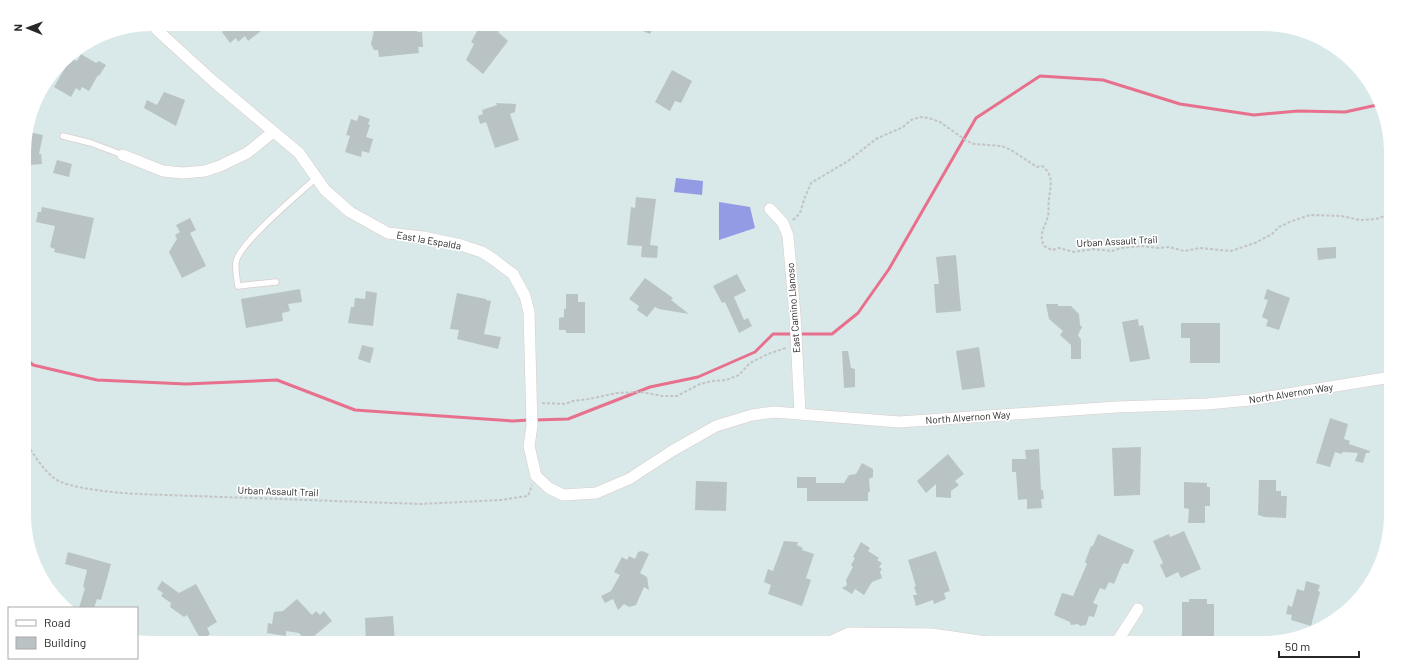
<svg xmlns="http://www.w3.org/2000/svg" width="1415" height="667" font-family="Barlow,sans-serif">
<rect width="100%" height="100%" fill="#d9e8e9"/>
<path fill="#949be5" d="M 676,178 L 703,181 L 702,195 L 674,192 Z
M 719,202 L 750,207 L 755,228 L 719,240 Z"/>
<g fill="none" stroke-linecap="round" stroke-linejoin="round">
<path stroke="#e7718d" stroke-width="3" d="M 799,334 L 832,334 L 858,313 L 889,269 L 976,118 L 1040,76 L 1103,80 L 1180,104 L 1254,115 L 1298,111 L 1345,112 L 1377,105
M 25,358 L 33,365 L 97,380 L 186,384 L 277,380 L 355,410 L 513,421 L 529,420
M 534,420 L 568,419 L 650,387 L 698,377 L 755,352 L 773,334 L 793,334"/>
</g>
<path fill="#b9c3c4" d="M 232,24 L 270,24 L 248,41 L 245,36 L 238,42 L 236,38 L 230,43 L 222,32 Z
M 481,24 L 501,24 L 498,32 L 508,41 L 483,74 L 466,60 L 474,44 L 471,42 Z
M 626,24 L 655,24 L 650,34 Z
M 417,27 L 417,32 L 422,32 L 423,47 L 418,47 L 419,53 L 379,57 L 378,50 L 374,50 L 371,44 L 374,31 Z
M 81,54 L 96,63 L 99,61 L 106,65 L 99,76 L 98,75 L 89,91 L 82,87 L 80,91 L 76,88 L 71,97 L 54,87 L 65,68 L 63,67 L 69,57 L 77,61 Z
M 672,70 L 692,81 L 681,103 L 675,101 L 670,111 L 655,102 Z
M 164,92 L 185,100 L 176,126 L 144,108 L 147,100 L 157,105 Z
M 496,103 L 516,104 L 515,112 L 510,114 L 519,140 L 495,148 L 486,122 L 480,124 L 478,116 L 483,114 L 482,110 L 497,105 Z
M 359,115 L 370,119 L 368,124 L 370,125 L 366,137 L 373,139 L 369,153 L 362,151 L 361,157 L 345,152 L 350,136 L 346,135 L 351,119 L 357,121 Z
M 29,132 L 43,135 L 39,154 L 41,154 L 42,164 L 30,165 L 28,138 Z
M 57,160 L 72,164 L 69,177 L 53,173 Z
M 636,197 L 656,199 L 650,245 L 658,246 L 657,258 L 641,257 L 642,246 L 627,245 L 631,207 L 635,208 Z
M 42,207 L 94,218 L 85,259 L 54,252 L 55,249 L 50,247 L 55,226 L 36,222 L 38,212 L 41,212 Z
M 190,218 L 196,230 L 190,233 L 206,266 L 182,278 L 169,252 L 177,239 L 175,235 L 180,232 L 176,225 Z
M 1336,247 L 1336,258 L 1318,260 L 1317,248 Z
M 956,255 L 961,311 L 936,313 L 934,284 L 939,284 L 936,257 Z
M 737,274 L 746,291 L 734,297 L 744,320 L 748,318 L 752,326 L 739,333 L 725,302 L 722,303 L 713,286 Z
M 645,278 L 673,298 L 671,300 L 689,314 L 659,309 L 655,307 L 647,317 L 637,310 L 639,306 L 629,299 Z
M 300,289 L 302,302 L 288,304 L 290,311 L 282,313 L 283,321 L 246,328 L 241,299 Z
M 1267,289 L 1290,298 L 1279,330 L 1266,326 L 1268,320 L 1262,317 L 1268,300 L 1264,299 Z
M 366,291 L 377,293 L 373,326 L 348,323 L 351,307 L 354,307 L 355,298 L 365,299 Z
M 457,293 L 486,299 L 486,300 L 491,301 L 484,334 L 501,337 L 498,349 L 457,339 L 459,330 L 450,329 Z
M 566,294 L 578,294 L 578,302 L 585,302 L 585,333 L 566,333 L 566,330 L 559,330 L 559,318 L 564,317 L 564,309 L 566,309 Z
M 1046,304 L 1058,304 L 1058,306 L 1071,306 L 1079,314 L 1080,325 L 1082,327 L 1078,335 L 1081,340 L 1081,359 L 1071,359 L 1071,345 L 1060,335 L 1063,331 L 1049,319 Z
M 1138,319 L 1139,326 L 1143,325 L 1150,359 L 1130,362 L 1122,322 Z
M 1181,323 L 1220,323 L 1220,363 L 1190,363 L 1190,338 L 1181,338 Z
M 362,345 L 374,348 L 370,363 L 358,359 Z
M 979,347 L 985,387 L 962,390 L 956,351 Z
M 842,351 L 848,351 L 851,368 L 855,369 L 855,387 L 844,388 Z
M 1330,418 L 1348,424 L 1344,439 L 1350,441 L 1349,444 L 1370,451 L 1369,453 L 1366,453 L 1363,463 L 1355,461 L 1358,453 L 1343,452 L 1341,454 L 1335,452 L 1330,467 L 1316,463 Z
M 1141,447 L 1140,495 L 1114,496 L 1112,448 Z
M 1039,449 L 1041,490 L 1043,490 L 1044,499 L 1041,499 L 1042,508 L 1027,509 L 1027,499 L 1018,500 L 1016,472 L 1012,472 L 1012,459 L 1026,459 L 1025,450 Z
M 948,454 L 964,474 L 955,481 L 959,485 L 951,491 L 951,498 L 936,497 L 936,484 L 926,493 L 917,481 Z
M 862,463 L 873,469 L 873,477 L 869,479 L 870,491 L 868,493 L 868,501 L 807,501 L 807,488 L 797,488 L 797,477 L 816,477 L 816,483 L 844,483 L 849,475 L 856,474 Z
M 1259,480 L 1276,480 L 1276,491 L 1281,491 L 1281,496 L 1287,496 L 1286,518 L 1265,517 L 1258,515 Z
M 696,481 L 727,482 L 726,511 L 695,510 Z
M 1184,482 L 1207,483 L 1207,487 L 1210,487 L 1210,506 L 1205,506 L 1205,523 L 1188,523 L 1189,509 L 1184,508 Z
M 1184,531 L 1201,569 L 1181,578 L 1178,572 L 1166,578 L 1160,565 L 1163,563 L 1153,541 L 1169,534 L 1170,537 Z
M 1098,534 L 1134,550 L 1128,564 L 1124,563 L 1122,565 L 1114,584 L 1109,582 L 1105,590 L 1100,588 L 1093,603 L 1098,605 L 1094,617 L 1089,616 L 1086,625 L 1080,626 L 1078,624 L 1071,625 L 1070,622 L 1054,615 L 1062,593 L 1073,596 L 1087,564 L 1085,562 L 1091,546 L 1093,546 Z
M 784,541 L 798,542 L 797,545 L 803,548 L 802,550 L 814,554 L 806,578 L 811,580 L 802,606 L 768,594 L 771,585 L 764,582 L 768,569 L 773,571 Z
M 861,542 L 870,548 L 868,551 L 879,558 L 877,560 L 882,563 L 879,567 L 882,569 L 880,572 L 882,578 L 872,582 L 864,595 L 855,589 L 852,594 L 842,588 L 847,585 L 846,580 L 853,567 L 851,565 L 855,558 L 853,557 Z
M 642,551 L 649,554 L 640,573 L 647,577 L 649,590 L 644,587 L 636,605 L 629,607 L 624,604 L 618,610 L 613,599 L 605,603 L 601,596 L 611,591 L 620,575 L 614,572 L 622,557 L 627,560 L 629,556 L 635,559 L 638,552 Z
M 936,551 L 950,591 L 944,593 L 946,599 L 934,604 L 933,600 L 916,606 L 913,595 L 917,595 L 914,587 L 916,586 L 908,560 Z
M 68,552 L 111,564 L 101,600 L 97,599 L 94,608 L 79,608 L 85,588 L 83,587 L 87,570 L 65,564 Z
M 162,581 L 179,593 L 196,584 L 217,622 L 207,628 L 210,634 L 201,640 L 187,615 L 184,617 L 170,607 L 171,603 L 161,596 L 163,593 L 157,589 Z
M 1306,581 L 1320,585 L 1318,591 L 1320,592 L 1311,626 L 1291,620 L 1292,615 L 1286,614 L 1288,605 L 1292,607 L 1297,589 L 1304,591 Z
M 297,599 L 312,615 L 316,611 L 320,615 L 324,611 L 332,621 L 307,642 L 299,633 L 286,631 L 286,636 L 267,633 L 268,623 L 272,624 L 274,612 L 283,611 Z
M 1189,599 L 1207,599 L 1207,604 L 1214,604 L 1214,643 L 1194,643 L 1194,641 L 1182,641 L 1182,602 L 1189,602 Z
M 393,616 L 395,643 L 366,643 L 365,618 Z"/>
<g fill="none" stroke-linecap="round" stroke-linejoin="round">
<defs>
<path id="service" d="M 63,136 L 91,143 L 123,155
M 276,282 L 238,286 C 237,279 235,270 236,262 C 239,243 300,193 316,178"/>
<path id="minor" d="M 154,24 L 157,30 L 213,81 L 299,153 L 325,190 L 350,212 L 388,233 L 423,237 L 461,245 L 482,252 L 493,259 L 513,274 L 525,296 L 529,312 L 532,426 L 529,446 L 536,476 L 549,488 L 563,495 L 596,493 L 629,479 L 672,451 L 716,426 L 752,415 L 774,412 L 899,422 L 1116,407 L 1207,404 L 1250,400 L 1391,377
M 123,155 L 163,171 L 183,173 L 205,171 L 220,166 L 247,153 L 273,132
M 770,209 L 783,223 L 788,236 L 795,315 L 800,414
M 827,643 L 849,633 L 932,634 L 994,643
M 1116,643 L 1138,609"/>
</defs>
<use href="#service" stroke="#d9cdc8" stroke-width="7"/>
<use href="#minor" stroke="#d9cdc8" stroke-width="12"/>
<path stroke="#c3c3c3" stroke-width="2" stroke-dasharray="3 2" stroke-linecap="butt" d="M 793,220 L 800,213 L 805,197 L 811,183 L 848,161 L 876,139 L 903,127 L 911,120 L 920,117 L 929,118 L 940,122 L 967,141 L 974,144 L 1002,146 L 1011,150 L 1037,167 L 1042,166 C 1055,176 1050,186 1049,200 C 1048,205 1049,211 1048,216 C 1045,228 1038,233 1044,246 L 1052,250 L 1059,248 L 1074,252 L 1093,249 L 1112,251 L 1121,248 L 1143,246 L 1157,248 L 1169,247 L 1184,251 L 1200,248 L 1231,251 L 1255,243 L 1272,234 L 1279,227 L 1292,221 L 1310,215 L 1341,216 L 1360,220 L 1376,219 L 1390,214
M 542,403 L 565,404 L 573,401 L 589,399 L 617,393 L 641,392 L 662,396 L 677,396 L 700,384 L 712,381 L 726,380 L 739,375 L 750,363 L 768,354 L 786,348
M 25,441 C 33,453 42,469 54,478 C 67,489 120,493 138,494 L 420,504 L 500,500 L 528,496 L 532,485"/>
<use href="#service" stroke="#fff" stroke-width="5.5"/>
<use href="#minor" stroke="#fff" stroke-width="11"/>
</g>
<g text-anchor="middle" stroke-width="3.5" stroke-linejoin="round" paint-order="stroke">
<g font-size="10" fill="#272727" stroke="#fff">
<text transform="translate(429 240) rotate(10)" y="4">East la Espalda</text>
<text transform="translate(1117 241) rotate(-3)" y="4">Urban Assault Trail</text>
<text transform="translate(793 308) rotate(-94)" y="4">East Camino Llanoso</text>
<text transform="translate(1291 393) rotate(-9)" y="4">North Alvernon Way</text>
<text transform="translate(968 417) rotate(-4)" y="4">North Alvernon Way</text>
<text transform="translate(278 491) rotate(2)" y="4">Urban Assault Trail</text>
</g>
</g>
<path d="M0 0H1415V667H0ZM152 31H1263A121 121 0 0 1 1384 152V515A121 121 0 0 1 1263 636H152A121 121 0 0 1 31 515V152A121 121 0 0 1 152 31Z" fill="#fff" fill-rule="evenodd"/>
<rect x="8" y="607" width="130" height="52" fill="#ffffff" stroke="#a9a9a9"/>
<rect x="16" y="620" width="20" height="6" fill="#ffffff" stroke="#a9a9a9"/>
<text x="44" y="627" font-size="12" fill="#272727">Road</text>
<rect x="16" y="637" width="20" height="12" fill="#b9c3c4" stroke="#a9a9a9"/>
<text x="44" y="647" font-size="12" fill="#272727">Building</text>
<g transform="translate(28 28) rotate(271)" stroke="#ffffff" stroke-width="3" paint-order="stroke">
<path d="M0-3L7 15L0 10L-7 15Z" fill="#272727"/>
<text y="-6" font-size="11" font-weight="bold" text-anchor="middle" fill="#272727">N</text>
</g>
<path d="M1279 651v6h80v-6" fill="none" stroke="#272727" stroke-width="2"/>
<text x="1285" y="651" font-size="12" fill="#272727" stroke="#ffffff" stroke-width="3" paint-order="stroke">50 m</text>
</svg>
